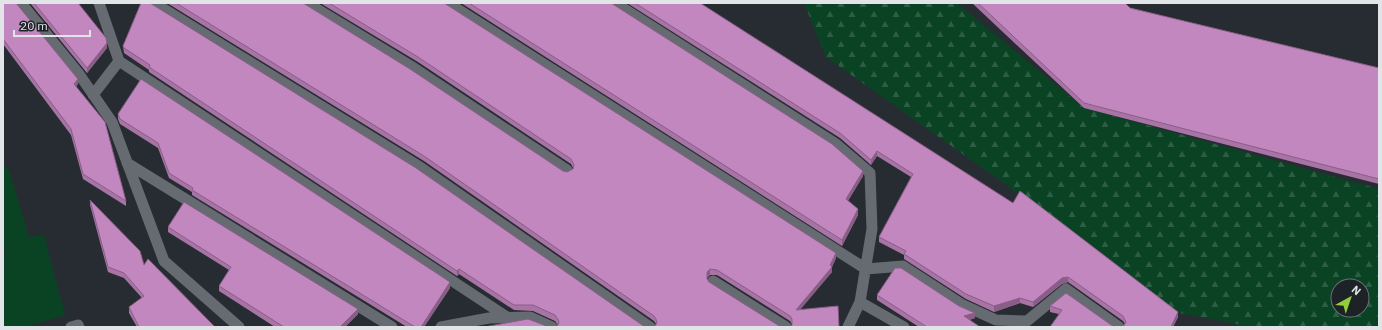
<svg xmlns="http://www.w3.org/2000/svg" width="1382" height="330" font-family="'IBM Plex Sans',sans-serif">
<defs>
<pattern id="forest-firs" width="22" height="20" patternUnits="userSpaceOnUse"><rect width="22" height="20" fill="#0a4324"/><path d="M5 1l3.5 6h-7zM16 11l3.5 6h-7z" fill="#2d5e44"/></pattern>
</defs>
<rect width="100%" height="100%" fill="#262c31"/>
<path fill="url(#forest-firs)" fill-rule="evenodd" d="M 804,3 L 957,3 L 1084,108 L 1379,189 L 1379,327 L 1252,327 L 1159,309 L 1005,184 L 826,57 ZM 1338,286 L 1362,286 L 1362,310 L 1338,310 Z"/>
<path fill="#0a4324" d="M 3,163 L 9,170 L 29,237 L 44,235 L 65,315 L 26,327 L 3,327 L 3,258 L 6,256 L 3,246 Z"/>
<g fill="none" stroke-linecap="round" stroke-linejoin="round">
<path stroke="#656b71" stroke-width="11" d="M 21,3 L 79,74 L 112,122 L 164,261 L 239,327
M 99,3 L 119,61 L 507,317
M 154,3 L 420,167 L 650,327
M 307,3 L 414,68 L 567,170
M 448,3 L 866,269 L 903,266 L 963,305 L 996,320 L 1027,321 L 1066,289 L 1119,327
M 615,3 L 836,144 L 870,173 L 872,229 L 860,302 L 848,327
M 93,95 L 119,61
M 127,163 L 392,327
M 713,281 L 786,327
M 860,302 L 904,327
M 441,327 L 489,318 L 530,317 L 552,327"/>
<path stroke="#656b71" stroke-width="11" d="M 71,327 L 78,325 L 79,327"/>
</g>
<path fill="#a874a5" d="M 3,3 L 78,84 L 76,86 L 126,201 L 126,206 L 83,179 L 71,135 L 3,44 Z
M 30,3 L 78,3 L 107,48 L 87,73 Z
M 167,3 L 303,3 L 563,171 L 567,172 L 573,169 L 573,168 L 571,164 L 418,62 L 320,3 L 444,3 L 836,258 L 832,267 L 832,272 L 800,309 L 792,325 L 792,324 L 790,321 L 717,275 L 710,275 L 656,324 L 654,321 L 424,161 Z
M 461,3 L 611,3 L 863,176 L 848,201 L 858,215 L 842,246 Z
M 627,3 L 700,3 L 1178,317 L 1173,327 L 1123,327 L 1125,324 L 1123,321 L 1068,282 L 1062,284 L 1033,307 L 1020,303 L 994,312 L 966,299 L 904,259 L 904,255 L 879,242 L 879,237 L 911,177 L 877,156 L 871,165 L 840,138 Z
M 972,3 L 1125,3 L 1130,8 L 1379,68 L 1379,184 L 1084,108 Z
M 150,4 L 645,327 L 558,325 L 555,321 L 533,311 L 514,310 L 459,274 L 457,276 L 149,72 L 149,70 L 124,53 L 123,46 Z
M 118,114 L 450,288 L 424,327 L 407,327 L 192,195 L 192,192 L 169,178 L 158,148 L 120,124 L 118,119 Z
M 90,200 L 144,265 L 215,327 L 137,327 L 129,313 L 129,307 L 142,298 L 124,278 L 108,272 L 90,205 Z
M 168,227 L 358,314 L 345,327 L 275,327 L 219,291 L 219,286 L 229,270 L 168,232 Z
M 1066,293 L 1114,327 L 1050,312 L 1050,306 Z
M 877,295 L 975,318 L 969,320 L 980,327 L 919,327 L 877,300 Z"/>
<path fill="#885e86" d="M 107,43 L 107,48 L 87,73 L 87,68 Z
M 78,79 L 78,84 L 74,89 L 74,84 Z
M 877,151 L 877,156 L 871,165 L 871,160 Z
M 863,171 L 863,176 L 846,204 L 846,199 Z
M 858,209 L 858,215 L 842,246 L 842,240 Z
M 836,253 L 836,258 L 832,267 L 832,272 L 796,315 L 796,310 L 830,265 Z
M 459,269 L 459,274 L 457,276 L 457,271 Z
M 710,269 L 710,275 L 707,278 L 707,272 Z
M 1068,277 L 1068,282 L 1062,284 L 1033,307 L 1033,302 L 1062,278 Z
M 450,282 L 450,288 L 424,327 L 421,327 Z
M 1020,298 L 1020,303 L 994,312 L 994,306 Z
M 358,309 L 358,314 L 345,327 L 340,327 Z
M 1178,312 L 1178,317 L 1173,327 L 1171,327 Z
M 975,313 L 975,318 L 964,322 L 964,316 Z"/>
<path fill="#c387c0" stroke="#885e86" d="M 3,3 L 16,3 L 73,73 L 78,79 L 74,84 L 105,122 L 126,201 L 83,174 L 71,129 L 3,39 Z
M 34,3 L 78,3 L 106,38 L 107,43 L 87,68 Z
M 141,3 L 150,3 L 416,168 L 645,327 L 555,327 L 558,325 L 559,321 L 555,315 L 533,305 L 514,305 L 459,269 L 457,271 L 149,67 L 150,65 L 124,48 L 123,46 Z
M 176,3 L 303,3 L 410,69 L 563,171 L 567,172 L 573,169 L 574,165 L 571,159 L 418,57 L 329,3 L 444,3 L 836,253 L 830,265 L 832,267 L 796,310 L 838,306 L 839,327 L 790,327 L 792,325 L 792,319 L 790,316 L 717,270 L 710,269 L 707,272 L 707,279 L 709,282 L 781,327 L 654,327 L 657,323 L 656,319 L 654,316 L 424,156 Z
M 469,3 L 611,3 L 832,144 L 863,171 L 846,199 L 858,209 L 842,240 Z
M 635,3 L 700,3 L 1013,203 L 1020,191 L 1178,312 L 1171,327 L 1123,327 L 1126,322 L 1123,316 L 1068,277 L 1062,278 L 1033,302 L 1020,298 L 994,306 L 966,294 L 904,254 L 906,251 L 879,237 L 913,174 L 877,151 L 871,160 L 840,133 Z
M 978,3 L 1125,3 L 1130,8 L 1379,68 L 1379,179 L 1084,103 Z
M 141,79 L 450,282 L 421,327 L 415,327 L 192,190 L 193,188 L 169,173 L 158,143 L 120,119 L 118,114 Z
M 90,200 L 140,251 L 144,265 L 148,259 L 215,327 L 139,327 L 129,307 L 144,296 L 124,273 L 108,267 Z
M 184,202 L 358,309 L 340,327 L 284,327 L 219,286 L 231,267 L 168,227 Z
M 895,268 L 901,268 L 959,306 L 975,313 L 964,316 L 980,327 L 927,327 L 877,295 Z
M 1066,293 L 1114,327 L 1050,327 L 1062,310 L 1050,306 Z
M 528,319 L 549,327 L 484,327 Z"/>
<rect width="1382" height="330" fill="none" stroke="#e1e5e8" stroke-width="8"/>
<g transform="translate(1350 298) rotate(40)"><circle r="19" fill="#1d2227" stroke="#6b7074"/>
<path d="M0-3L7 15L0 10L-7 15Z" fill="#93cc3d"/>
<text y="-6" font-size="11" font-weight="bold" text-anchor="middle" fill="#e1e5e8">N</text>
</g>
<path d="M14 30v6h76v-6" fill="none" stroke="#e1e5e8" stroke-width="2"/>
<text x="20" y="30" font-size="12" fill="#e1e5e8" stroke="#1d2227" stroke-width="3" paint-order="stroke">20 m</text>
</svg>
